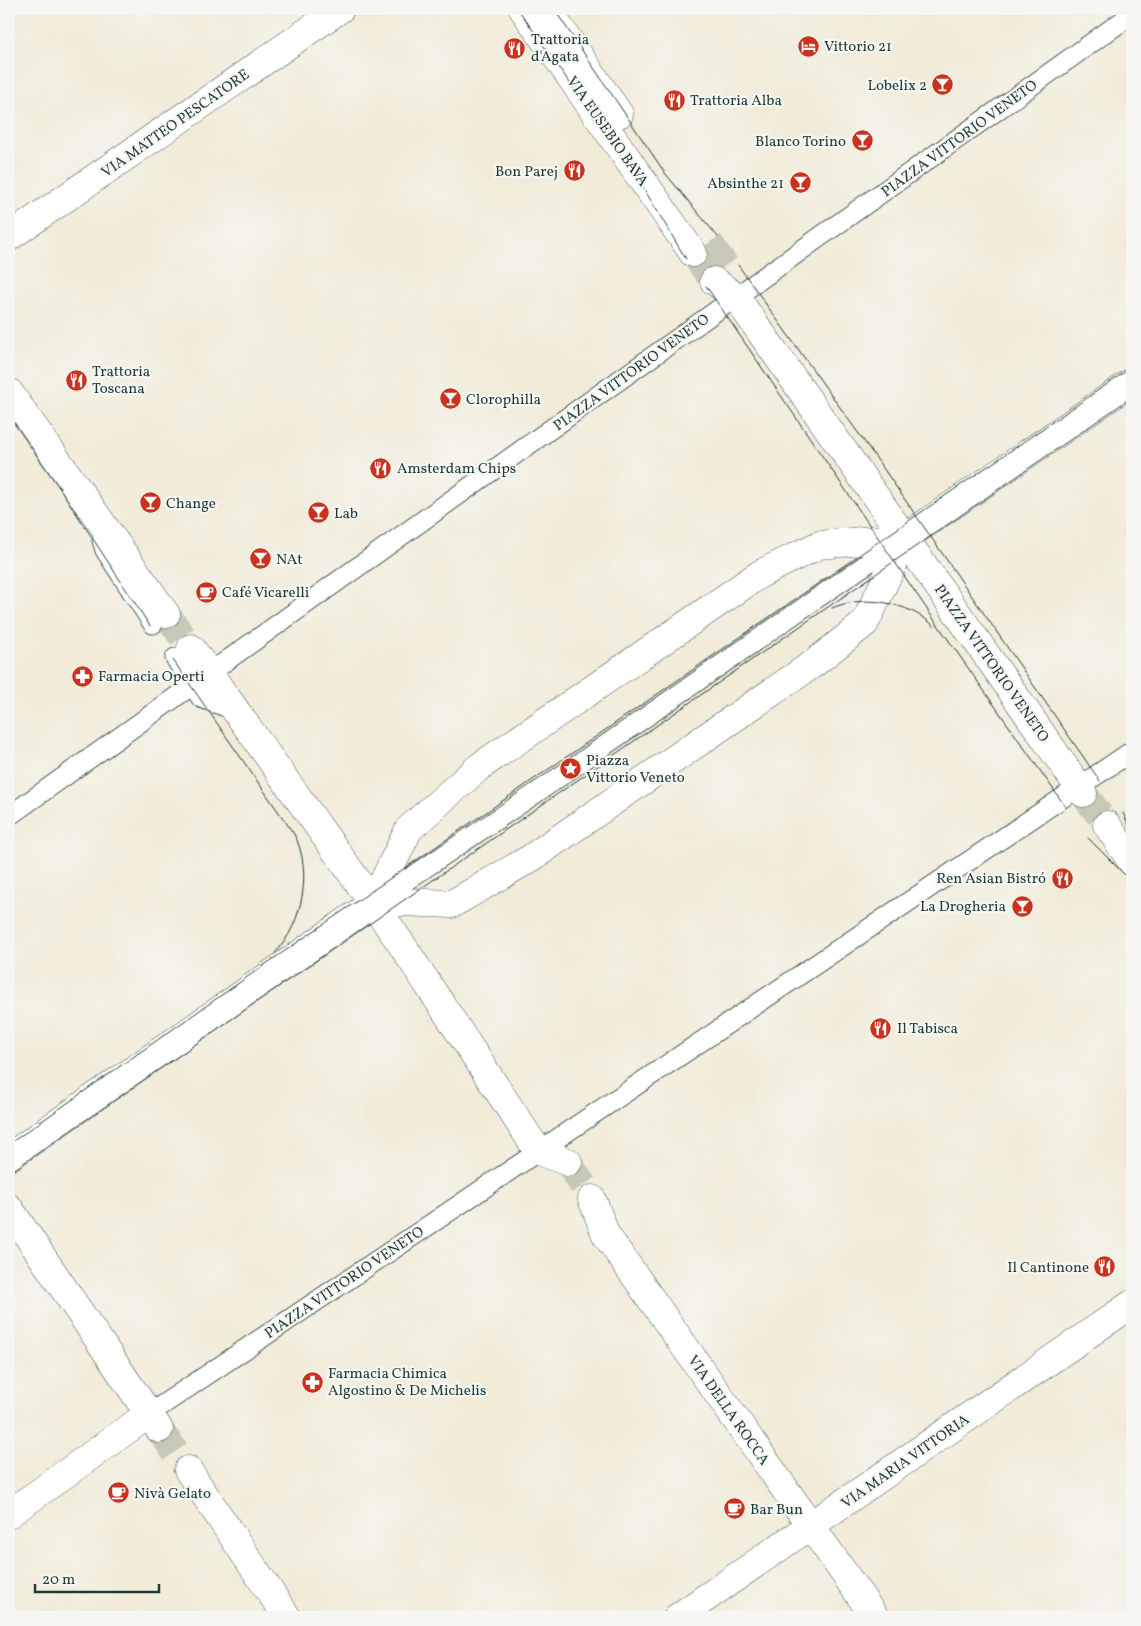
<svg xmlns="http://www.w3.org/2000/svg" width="1141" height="1626" font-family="Vollkorn,serif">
<rect width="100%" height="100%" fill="#f6f6f2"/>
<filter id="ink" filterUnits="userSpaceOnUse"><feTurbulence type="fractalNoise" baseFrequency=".02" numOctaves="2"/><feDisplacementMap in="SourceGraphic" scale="10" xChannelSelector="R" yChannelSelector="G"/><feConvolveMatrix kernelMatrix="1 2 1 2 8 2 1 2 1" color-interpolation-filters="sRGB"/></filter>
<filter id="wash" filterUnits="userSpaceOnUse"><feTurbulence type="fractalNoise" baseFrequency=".0096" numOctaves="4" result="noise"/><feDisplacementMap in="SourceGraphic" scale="20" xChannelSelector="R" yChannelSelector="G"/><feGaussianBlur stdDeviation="1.12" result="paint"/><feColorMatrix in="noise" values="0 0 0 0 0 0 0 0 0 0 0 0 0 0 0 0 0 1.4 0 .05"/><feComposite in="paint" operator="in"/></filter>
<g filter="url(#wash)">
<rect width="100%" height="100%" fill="#f1ebd8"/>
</g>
<g filter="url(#ink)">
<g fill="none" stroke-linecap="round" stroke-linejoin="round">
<path stroke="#c7c8b7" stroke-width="28" stroke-dasharray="28 14" stroke-linecap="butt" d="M 709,243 L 729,271
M 693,253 L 714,281
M 1083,793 L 1107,825
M 568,1162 L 592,1199
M 159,1429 L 188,1470"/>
<path stroke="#c7c8b7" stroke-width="28" stroke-dasharray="28 14" stroke-linecap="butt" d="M 166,614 L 191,648"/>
<defs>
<path id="service" d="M 102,540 L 105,550 L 153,624
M 175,658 L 201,698 L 235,710
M 9,816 L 1132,14
M 376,901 L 542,789 L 901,540
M 149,1414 L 1132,751"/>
<path id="minor" d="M 523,9 L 693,253
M 547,9 L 619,114
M 9,237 L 340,9
M 714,281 L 736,297 L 1083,793
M 1107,825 L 1132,862
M 373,903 L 404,948 L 538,1151 L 568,1162
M 592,1199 L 606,1235 L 875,1617
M 9,1208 L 159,1429
M 188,1470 L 287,1617
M 9,1514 L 149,1414
M 678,1617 L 1132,1304"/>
<path id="tertiary" d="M 9,392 L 166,614
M 191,648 L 373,903
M 373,903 L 400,902 L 452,904 L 531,858 L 715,731 L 813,664 L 865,623 L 906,537 L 1132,382
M 9,1157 L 373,903 L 409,829 L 479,767 L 760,574 L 819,545 L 906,537"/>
<path id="secondary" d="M 1131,9 L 1132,11"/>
</defs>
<use href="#service" stroke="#3e574d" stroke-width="21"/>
<use href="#minor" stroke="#3e574d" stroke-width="29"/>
<use href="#tertiary" stroke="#3e574d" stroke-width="29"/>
<use href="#secondary" stroke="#3e574d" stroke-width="29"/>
<use href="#service" stroke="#fff" stroke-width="19"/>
<use href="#minor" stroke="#fff" stroke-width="28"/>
<use href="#tertiary" stroke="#fff" stroke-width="28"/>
<use href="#secondary" stroke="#fff" stroke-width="28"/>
<path stroke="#1f3d34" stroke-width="1" d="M 518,9 L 644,189 L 686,259
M 554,9 L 665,173 L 718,237
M 738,265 L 874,455 L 1100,781
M 706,286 L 933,618 L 1065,806
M 9,415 L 57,484 L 150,626
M 832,608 C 865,594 908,602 934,626
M 173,660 L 294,834 C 313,870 303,924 275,953
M 1123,813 L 1132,832
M 1088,838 L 1132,882
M 9,1144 L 263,966 L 1132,367
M 9,1173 L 1132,397"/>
</g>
</g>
<defs>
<symbol id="hotel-disc" viewBox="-11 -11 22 22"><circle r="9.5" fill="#c8321e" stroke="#f6f6f2"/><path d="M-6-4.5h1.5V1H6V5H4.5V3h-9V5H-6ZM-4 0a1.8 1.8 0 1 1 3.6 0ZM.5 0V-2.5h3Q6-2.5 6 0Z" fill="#fff"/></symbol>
<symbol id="restaurant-disc" viewBox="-11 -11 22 22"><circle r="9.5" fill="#c8321e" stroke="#f6f6f2"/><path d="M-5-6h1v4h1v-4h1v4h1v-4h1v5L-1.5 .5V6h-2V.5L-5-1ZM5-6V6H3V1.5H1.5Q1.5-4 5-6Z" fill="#fff"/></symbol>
<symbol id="bar-disc" viewBox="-11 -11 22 22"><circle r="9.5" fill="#c8321e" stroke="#f6f6f2"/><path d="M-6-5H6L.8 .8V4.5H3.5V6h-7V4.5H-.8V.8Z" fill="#fff"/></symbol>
<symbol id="cafe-disc" viewBox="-11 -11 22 22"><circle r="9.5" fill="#c8321e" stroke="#f6f6f2"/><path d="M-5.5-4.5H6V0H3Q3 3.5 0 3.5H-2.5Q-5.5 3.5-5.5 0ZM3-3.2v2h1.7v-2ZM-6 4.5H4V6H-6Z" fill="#fff"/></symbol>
<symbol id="pharmacy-disc" viewBox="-11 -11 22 22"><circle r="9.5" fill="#c8321e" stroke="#f6f6f2"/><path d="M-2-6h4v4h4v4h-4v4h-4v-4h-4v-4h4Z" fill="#fff"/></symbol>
<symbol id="sight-disc" viewBox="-11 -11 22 22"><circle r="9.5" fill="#c8321e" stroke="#f6f6f2"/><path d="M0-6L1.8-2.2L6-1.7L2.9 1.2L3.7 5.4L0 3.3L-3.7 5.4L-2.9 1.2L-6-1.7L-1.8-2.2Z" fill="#fff"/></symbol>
</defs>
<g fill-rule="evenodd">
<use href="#hotel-disc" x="796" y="34" width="25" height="25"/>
<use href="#restaurant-disc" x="502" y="36" width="25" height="25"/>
<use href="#bar-disc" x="930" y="72" width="25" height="25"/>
<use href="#restaurant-disc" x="662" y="88" width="25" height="25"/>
<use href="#bar-disc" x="850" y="128" width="25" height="25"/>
<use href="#restaurant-disc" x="562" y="158" width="25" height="25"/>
<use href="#bar-disc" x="788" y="170" width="25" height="25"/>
<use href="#restaurant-disc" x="64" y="368" width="25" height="25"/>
<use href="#bar-disc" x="438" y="386" width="25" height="25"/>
<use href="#restaurant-disc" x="368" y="456" width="25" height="25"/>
<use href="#bar-disc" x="138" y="490" width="25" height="25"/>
<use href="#bar-disc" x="306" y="500" width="25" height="25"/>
<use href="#bar-disc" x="248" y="546" width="25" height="25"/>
<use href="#cafe-disc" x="194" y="580" width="25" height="25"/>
<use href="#pharmacy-disc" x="70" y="664" width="25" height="25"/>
<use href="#sight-disc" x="558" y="756" width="25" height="25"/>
<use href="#restaurant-disc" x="1050" y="866" width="25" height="25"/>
<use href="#bar-disc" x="1010" y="894" width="25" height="25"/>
<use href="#restaurant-disc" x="868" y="1016" width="25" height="25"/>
<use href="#restaurant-disc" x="1092" y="1254" width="25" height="25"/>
<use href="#pharmacy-disc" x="300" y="1370" width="25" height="25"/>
<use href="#cafe-disc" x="106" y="1480" width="25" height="25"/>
<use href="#cafe-disc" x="722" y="1496" width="25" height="25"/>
</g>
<g text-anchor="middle" stroke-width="4.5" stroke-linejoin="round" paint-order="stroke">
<g font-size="15" fill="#1f3d34" stroke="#f6f6f2" text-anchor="start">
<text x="531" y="44">Trattoria<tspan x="531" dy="17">d'Agata</tspan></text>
<text x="824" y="51">Vittorio 21</text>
<text x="927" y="90" text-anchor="end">Lobelix 2</text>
<text x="690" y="105">Trattoria Alba</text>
<text x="846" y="146" text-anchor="end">Blanco Torino</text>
<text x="558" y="176" text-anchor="end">Bon Parej</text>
<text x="784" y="188" text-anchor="end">Absinthe 21</text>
<text x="92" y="376">Trattoria<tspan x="92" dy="17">Toscana</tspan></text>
<text x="466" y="404">Clorophilla</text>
<text x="397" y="473">Amsterdam Chips</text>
<text x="166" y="508">Change</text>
<text x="334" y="518">Lab</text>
<text x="276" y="564">NAt</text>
<text x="222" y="597">Café Vicarelli</text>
<text x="98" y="681">Farmacia Operti</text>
<text x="586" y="765">Piazza<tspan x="586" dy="17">Vittorio Veneto</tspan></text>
<text x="1046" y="883" text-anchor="end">Ren Asian Bistró</text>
<text x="1006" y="911" text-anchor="end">La Drogheria</text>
<text x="897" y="1033">Il Tabisca</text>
<text x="1089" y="1272" text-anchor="end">Il Cantinone</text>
<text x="328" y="1378">Farmacia Chimica<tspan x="328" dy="17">Algostino &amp; De Michelis</tspan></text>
<text x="134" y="1498">Nivà Gelato</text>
<text x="750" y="1514">Bar Bun</text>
</g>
<g font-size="15" fill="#1f3d34" stroke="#f6f6f2">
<text transform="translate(175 123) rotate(-35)" y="5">VIA MATTEO PESCATORE</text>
<text transform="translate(608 131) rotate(55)" y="5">VIA EUSEBIO BAVA</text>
<text transform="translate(959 138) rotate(-36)" y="5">PIAZZA VITTORIO VENETO</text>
<text transform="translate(631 372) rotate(-36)" y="5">PIAZZA VITTORIO VENETO</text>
<text transform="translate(992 663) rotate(55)" y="5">PIAZZA VITTORIO VENETO</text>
<text transform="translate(344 1282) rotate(-34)" y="5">PIAZZA VITTORIO VENETO</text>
<text transform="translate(729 1410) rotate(55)" y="5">VIA DELLA ROCCA</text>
<text transform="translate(905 1461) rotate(-35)" y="5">VIA MARIA VITTORIA</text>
</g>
</g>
<rect width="1141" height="1626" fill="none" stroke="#f6f6f2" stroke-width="30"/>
<path d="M35 1584v8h124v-8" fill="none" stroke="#1f3d34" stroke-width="2.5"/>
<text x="42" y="1584" font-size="15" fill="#1f3d34" stroke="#f6f6f2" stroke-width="4" paint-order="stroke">20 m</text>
</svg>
